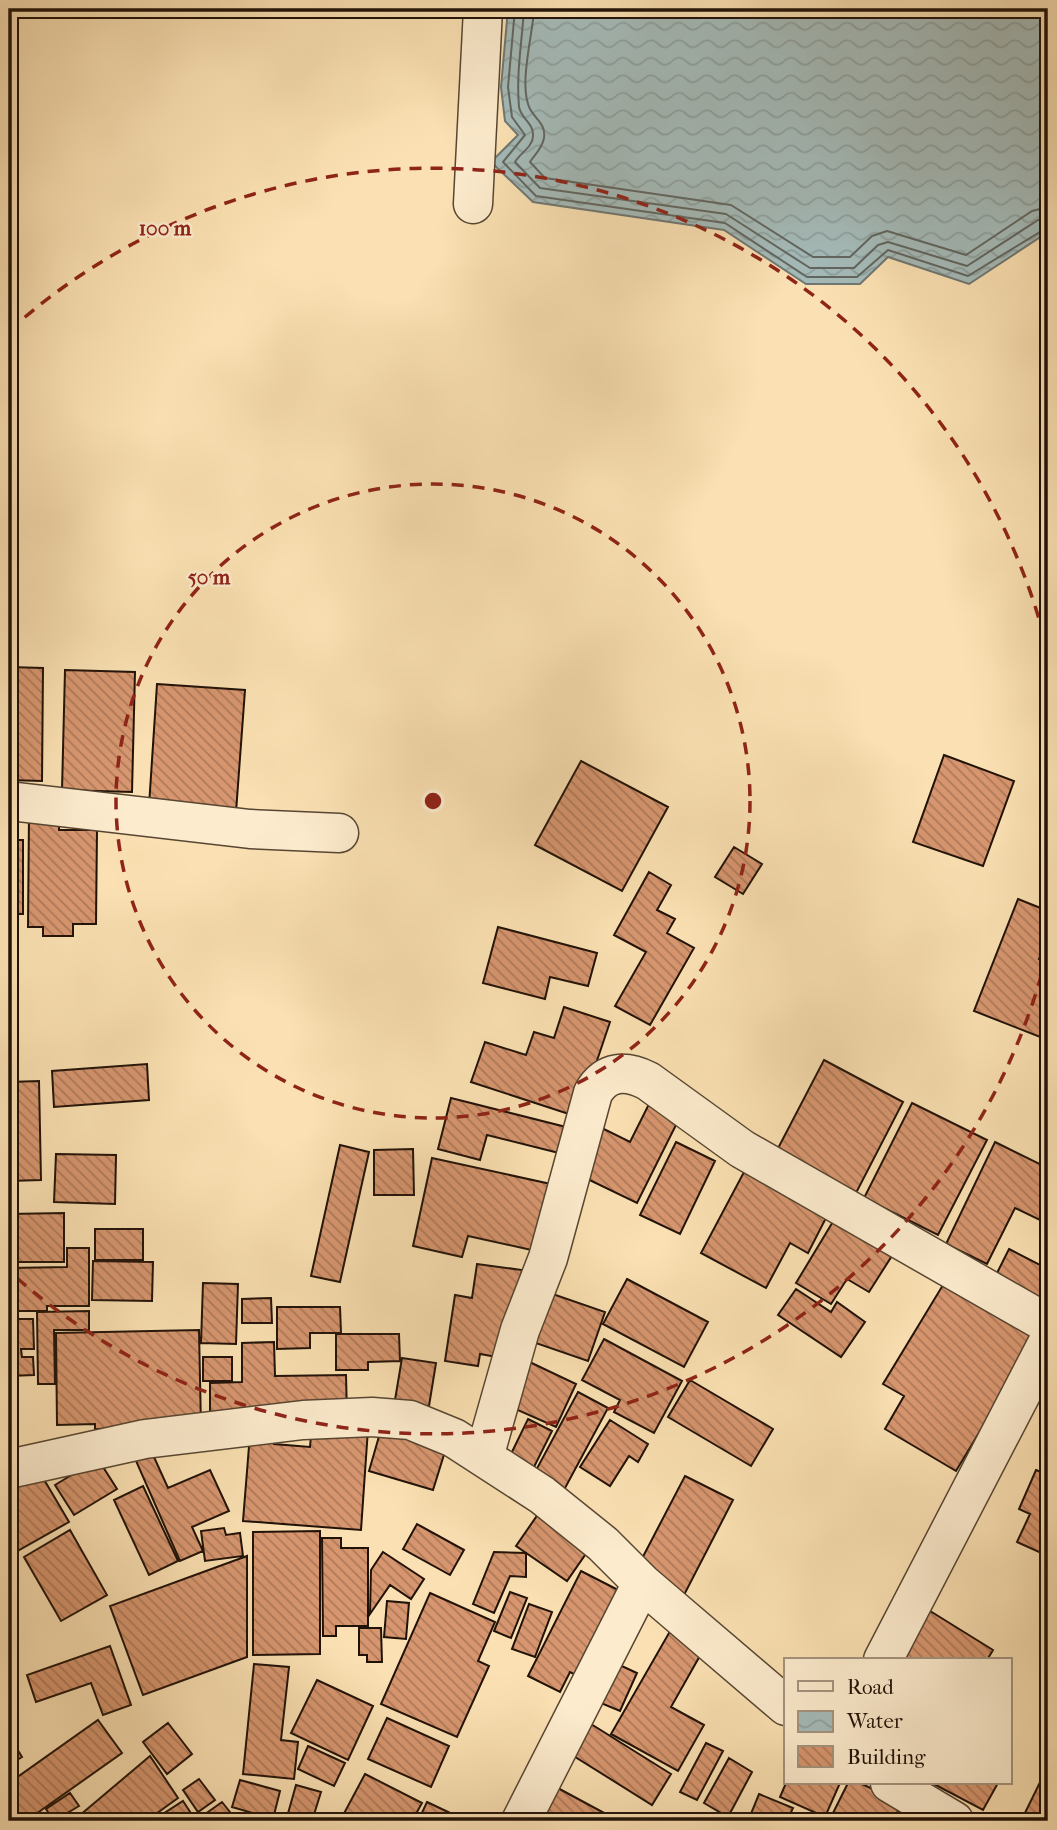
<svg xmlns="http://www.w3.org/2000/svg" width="1057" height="1830" font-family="'IM FELL French Canon',serif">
<defs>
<pattern id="water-waves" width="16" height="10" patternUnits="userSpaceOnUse" patternTransform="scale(1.75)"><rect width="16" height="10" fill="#a4bab8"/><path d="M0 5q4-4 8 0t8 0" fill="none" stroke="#8d9f9d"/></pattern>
<pattern id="building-back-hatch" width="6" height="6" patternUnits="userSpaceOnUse" patternTransform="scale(1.75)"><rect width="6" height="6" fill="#d7966f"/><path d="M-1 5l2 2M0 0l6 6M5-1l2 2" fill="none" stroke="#ae7959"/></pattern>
</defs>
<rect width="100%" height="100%" fill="#fae0b2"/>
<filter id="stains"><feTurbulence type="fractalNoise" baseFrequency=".00286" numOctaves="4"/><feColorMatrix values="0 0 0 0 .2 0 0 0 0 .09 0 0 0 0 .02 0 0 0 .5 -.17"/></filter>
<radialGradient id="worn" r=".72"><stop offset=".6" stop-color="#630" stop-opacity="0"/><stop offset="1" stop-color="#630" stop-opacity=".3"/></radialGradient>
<path fill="url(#water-waves)" stroke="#707772" stroke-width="2" d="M 508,9 L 1048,9 L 1048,232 L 969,284 L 888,257 L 860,284 L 806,284 L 724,230 L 533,202 L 491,162 L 518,135 L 505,121 L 501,87 Z"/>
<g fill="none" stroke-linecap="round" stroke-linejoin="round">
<path stroke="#626660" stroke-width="2" d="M 515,9 L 508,87 L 512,117 L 525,135 L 503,162 L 536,196 L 725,223 L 807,277 L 857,277 L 888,250 L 968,276 L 1048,227
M 524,9 C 522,42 516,73 519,107 C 521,119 534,123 533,136 C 533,147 520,153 515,162 L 540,188 L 726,214 L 810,268 L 854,268 L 878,245 L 888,242 L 967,266 L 1038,220 L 1048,218
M 534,9 C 533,35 518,85 530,109 C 536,120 546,124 544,138 C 542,149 535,154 530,162 L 545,178 L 731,205 L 813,257 L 850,257 L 872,236 L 887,231 L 966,255 L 1032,211 L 1048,207"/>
</g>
<path fill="url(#building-back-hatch)" stroke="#211208" stroke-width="2" d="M 9,667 L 43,668 L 42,781 L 9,780 Z
M 65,670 L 135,672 L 132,792 L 62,790 Z
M 157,684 L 245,690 L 236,812 L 149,806 Z
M 944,755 L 1014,781 L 983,866 L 913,842 Z
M 581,761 L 668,807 L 622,891 L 535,845 Z
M 29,814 L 59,814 L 59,830 L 97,830 L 96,924 L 73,924 L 73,936 L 43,936 L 43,927 L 28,927 Z
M 9,840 L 23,840 L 23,914 L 9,914 Z
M 734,847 L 762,864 L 743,894 L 715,877 Z
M 649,872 L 671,885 L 657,910 L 675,919 L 667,933 L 694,948 L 650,1025 L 615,1006 L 646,952 L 614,935 Z
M 1018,899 L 1048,911 L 1048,937 L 1039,959 L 1048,963 L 1048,1040 L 974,1011 Z
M 498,927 L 597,953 L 588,986 L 550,977 L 545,999 L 483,983 Z
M 564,1007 L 610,1022 L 578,1117 L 471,1082 L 485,1042 L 526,1055 L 534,1032 L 554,1038 Z
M 824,1060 L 903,1102 L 855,1195 L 775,1154 Z
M 147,1064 L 149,1100 L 54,1107 L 52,1071 Z
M 39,1081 L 41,1180 L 9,1181 L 9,1082 Z
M 451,1098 L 570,1128 L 563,1154 L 487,1135 L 480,1160 L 438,1149 Z
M 651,1100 L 681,1115 L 637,1203 L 575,1173 L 598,1126 L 630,1142 Z
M 912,1103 L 987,1140 L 938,1235 L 864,1198 Z
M 676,1142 L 715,1161 L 680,1234 L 640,1215 Z
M 995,1142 L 1048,1168 L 1048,1213 L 1044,1222 L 1015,1208 L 987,1264 L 946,1244 Z
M 340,1145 L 369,1152 L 340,1282 L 311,1276 Z
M 413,1149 L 414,1195 L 374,1195 L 374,1150 Z
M 56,1154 L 116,1155 L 115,1204 L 54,1202 Z
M 432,1158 L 560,1186 L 545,1253 L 468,1236 L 462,1257 L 413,1246 Z
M 744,1172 L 827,1216 L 808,1253 L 790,1243 L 766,1288 L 701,1253 Z
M 64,1213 L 64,1262 L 9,1262 L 9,1214 Z
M 837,1215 L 895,1251 L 869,1292 L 847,1279 L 831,1304 L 796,1283 Z
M 95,1229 L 143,1229 L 143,1260 L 95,1260 Z
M 67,1248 L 89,1248 L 89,1306 L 47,1306 L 47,1311 L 9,1311 L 9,1268 L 67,1267 Z
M 1009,1249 L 1048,1269 L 1048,1304 L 995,1277 Z
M 93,1261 L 153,1262 L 152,1301 L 92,1300 Z
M 477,1264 L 522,1270 L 508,1359 L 480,1354 L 478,1366 L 445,1361 L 455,1295 L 472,1298 Z
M 627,1279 L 708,1322 L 684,1367 L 603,1324 Z
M 946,1280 L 1038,1335 L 956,1471 L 885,1429 L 904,1396 L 883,1384 Z
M 203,1283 L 238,1284 L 236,1344 L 201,1343 Z
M 796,1289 L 831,1312 L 837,1302 L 865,1322 L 841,1357 L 778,1315 Z
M 541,1290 L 605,1312 L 588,1361 L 524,1339 Z
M 271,1298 L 272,1323 L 242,1323 L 242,1299 Z
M 277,1307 L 340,1307 L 341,1333 L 310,1333 L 310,1348 L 277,1349 Z
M 89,1311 L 89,1330 L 54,1330 L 55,1384 L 38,1384 L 37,1312 Z
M 9,1319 L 33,1319 L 34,1349 L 21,1349 L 22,1357 L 33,1357 L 34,1375 L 9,1376 Z
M 199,1330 L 201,1427 L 95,1429 L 95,1424 L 57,1425 L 56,1333 Z
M 336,1334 L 399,1334 L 400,1361 L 368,1362 L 368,1370 L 336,1370 Z
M 604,1339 L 682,1381 L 654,1433 L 614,1412 L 620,1400 L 582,1380 Z
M 274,1342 L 275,1376 L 346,1375 L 347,1415 L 210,1417 L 210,1383 L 242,1382 L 242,1343 Z
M 203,1357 L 232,1357 L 232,1381 L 203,1381 Z
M 519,1357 L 576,1384 L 556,1427 L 513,1408 Z
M 402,1358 L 436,1363 L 428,1412 L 394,1406 Z
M 690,1380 L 773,1429 L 751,1466 L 668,1417 Z
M 578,1392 L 608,1408 L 564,1490 L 534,1474 Z
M 528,1419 L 552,1431 L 533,1469 L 509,1458 Z
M 610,1420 L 648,1444 L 638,1462 L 629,1456 L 610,1486 L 580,1467 Z
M 312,1424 L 368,1429 L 361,1530 L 243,1521 L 250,1434 L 275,1436 L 274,1444 L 310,1447 Z
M 382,1426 L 447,1445 L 433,1490 L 369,1471 Z
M 149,1446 L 168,1488 L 210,1470 L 229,1511 L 192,1527 L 203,1551 L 180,1561 L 133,1454 Z
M 98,1459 L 117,1489 L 74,1515 L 55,1485 Z
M 1036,1470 L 1048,1475 L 1048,1556 L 1017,1542 L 1030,1514 L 1019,1509 Z
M 39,1471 L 69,1522 L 12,1554 L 9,1548 L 9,1489 Z
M 685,1476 L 733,1500 L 684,1595 L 636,1570 Z
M 143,1486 L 178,1561 L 149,1575 L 114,1500 Z
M 543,1507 L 594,1542 L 567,1581 L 516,1546 Z
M 417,1524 L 464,1550 L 450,1575 L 403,1549 Z
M 224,1528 L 226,1535 L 240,1533 L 243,1556 L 205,1561 L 201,1531 Z
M 70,1530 L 107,1595 L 61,1621 L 24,1557 Z
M 320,1531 L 320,1654 L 253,1655 L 253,1532 Z
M 322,1538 L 341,1538 L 341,1548 L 368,1548 L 368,1626 L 336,1626 L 336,1636 L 323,1636 Z
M 383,1552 L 424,1579 L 411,1599 L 390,1585 L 370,1614 L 371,1570 Z
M 494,1552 L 526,1553 L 526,1577 L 510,1576 L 494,1613 L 473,1604 Z
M 247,1556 L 247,1657 L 143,1695 L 110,1606 Z
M 581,1571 L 624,1593 L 582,1678 L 570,1672 L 560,1692 L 528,1676 Z
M 510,1592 L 527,1598 L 511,1638 L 494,1631 Z
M 430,1593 L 495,1622 L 478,1661 L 489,1666 L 457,1737 L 381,1704 Z
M 387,1601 L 409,1603 L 406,1639 L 384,1637 Z
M 529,1604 L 552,1612 L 535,1657 L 512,1649 Z
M 922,1606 L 993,1650 L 987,1660 L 899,1660 Z
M 673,1626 L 706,1645 L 671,1707 L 704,1725 L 678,1771 L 611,1734 Z
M 359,1628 L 381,1628 L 382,1662 L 367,1662 L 367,1655 L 359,1655 Z
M 110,1646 L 131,1705 L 103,1715 L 91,1683 L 36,1702 L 27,1675 Z
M 613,1662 L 637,1673 L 620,1711 L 596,1701 Z
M 254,1664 L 289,1667 L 281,1740 L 298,1742 L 294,1779 L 243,1774 Z
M 317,1680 L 373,1706 L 348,1760 L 291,1733 Z
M 387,1718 L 449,1746 L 431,1787 L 368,1759 Z
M 583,1719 L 671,1774 L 652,1805 L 564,1750 Z
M 98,1720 L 122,1753 L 26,1821 L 9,1821 L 9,1783 Z
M 168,1723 L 192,1754 L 167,1774 L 143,1742 Z
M 9,1736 L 22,1757 L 9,1765 Z
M 706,1743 L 723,1751 L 697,1800 L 680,1792 Z
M 308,1746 L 345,1763 L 334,1786 L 298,1769 Z
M 150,1756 L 178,1798 L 146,1821 L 73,1821 Z
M 729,1758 L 752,1772 L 728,1817 L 704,1803 Z
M 1048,1766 L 1048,1821 L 1021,1821 Z
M 365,1774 L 422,1803 L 412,1821 L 340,1821 Z
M 199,1779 L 215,1800 L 198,1812 L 183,1790 Z
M 240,1780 L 280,1791 L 273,1819 L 232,1807 Z
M 786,1783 L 840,1783 L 825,1817 L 780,1797 Z
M 848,1783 L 860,1783 L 902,1803 L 893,1821 L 829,1821 Z
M 932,1783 L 998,1783 L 983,1810 Z
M 296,1785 L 321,1792 L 312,1821 L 287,1817 Z
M 554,1786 L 619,1821 L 547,1821 L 537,1816 Z
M 70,1793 L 79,1806 L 54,1821 L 46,1809 Z
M 759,1794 L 793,1808 L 787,1821 L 748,1821 Z
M 183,1801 L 196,1821 L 152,1821 Z
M 222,1802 L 237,1821 L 204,1821 L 201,1817 Z
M 427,1802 L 467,1821 L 418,1821 Z"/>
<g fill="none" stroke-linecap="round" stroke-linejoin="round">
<defs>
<path id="minor" d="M 473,204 L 483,9
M 9,801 L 250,829 L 339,833
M 484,1457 L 520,1330 L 548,1258 L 593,1093 C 606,1070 626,1070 648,1081 L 742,1149 L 1048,1324
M 9,1469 L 145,1439 L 303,1420 L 372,1417 L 410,1420 L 454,1438 L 542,1495 L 603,1544 L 642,1583 L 786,1706
M 883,1660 L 1048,1342
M 890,1783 L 954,1821
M 521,1821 L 642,1583"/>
</defs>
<use href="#minor" stroke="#574632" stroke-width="41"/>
<use href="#minor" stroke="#fcebcd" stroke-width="38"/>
</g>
<g fill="none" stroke="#8f2418" stroke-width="3.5" stroke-dasharray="12 9">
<circle cx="433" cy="801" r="317"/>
<path d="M1047 954A633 633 0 0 1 9 1271M9 331A633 633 0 0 1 1047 648"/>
</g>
<circle cx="433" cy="801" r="10" fill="#8f2418" stroke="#fcebcd" stroke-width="3.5"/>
<g font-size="21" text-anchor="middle" font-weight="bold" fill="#8f2418" stroke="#fcebcd" stroke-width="5" stroke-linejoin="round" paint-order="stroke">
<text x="165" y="235">100 m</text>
<text x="209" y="584">50 m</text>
</g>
<rect width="1057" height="1830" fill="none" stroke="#fae0b2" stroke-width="35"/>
<rect x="10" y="10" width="1036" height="1809" fill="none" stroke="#211208" stroke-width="3.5"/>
<rect x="18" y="18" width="1022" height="1795" fill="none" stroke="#211208" stroke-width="2"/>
<rect x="784" y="1658" width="228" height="126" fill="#fcebcd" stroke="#a4947e" stroke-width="2"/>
<rect x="798" y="1681" width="35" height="10" fill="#fcebcd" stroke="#a4947e" stroke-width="2"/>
<text x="847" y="1694" font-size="21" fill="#211208">Road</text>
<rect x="798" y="1711" width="35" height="21" fill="url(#water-waves)" stroke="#a4947e" stroke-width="2"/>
<text x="847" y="1728" font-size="21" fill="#211208">Water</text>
<rect x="798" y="1746" width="35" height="21" fill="url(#building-back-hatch)" stroke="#a4947e" stroke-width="2"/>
<text x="847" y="1764" font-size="21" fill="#211208">Building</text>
<rect width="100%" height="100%" filter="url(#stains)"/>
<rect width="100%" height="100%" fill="url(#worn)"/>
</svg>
